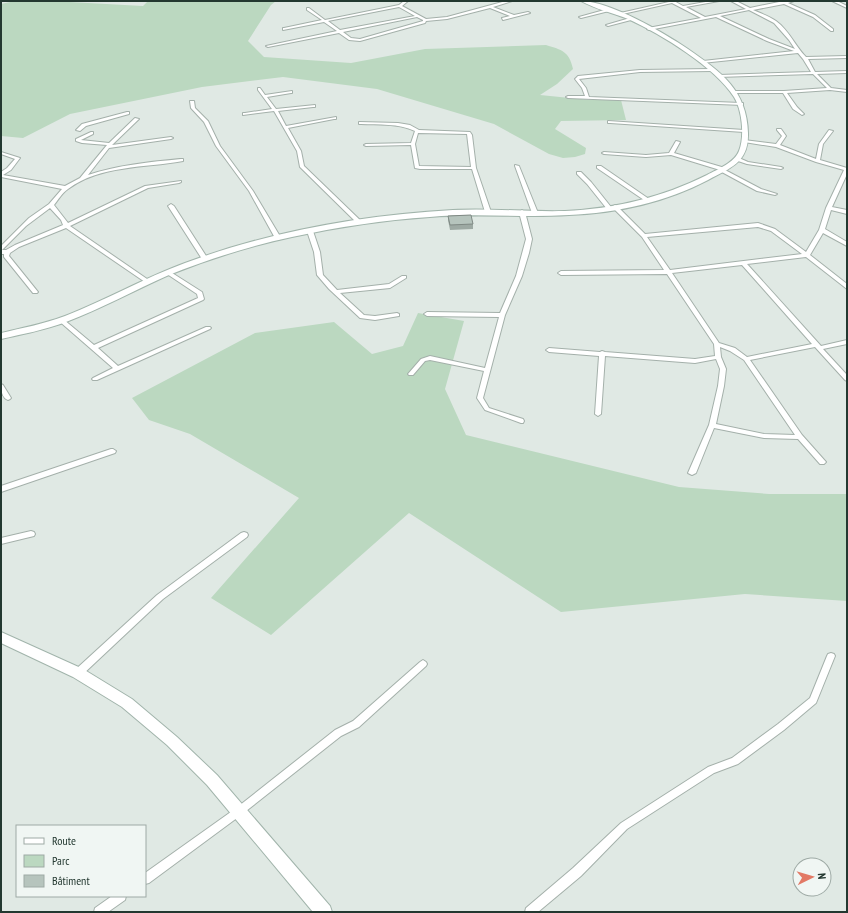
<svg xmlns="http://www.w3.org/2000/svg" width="848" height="913" font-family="'PT Sans Narrow',sans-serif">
<rect width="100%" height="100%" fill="#e0e9e4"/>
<path fill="#bbd8c0" d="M 15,1 L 51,1 L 143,6 L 148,1 L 276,1 L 271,5 L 248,41 L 264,57 L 351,63 L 425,49 L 546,45 C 562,50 569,51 573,69 L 557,84 L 540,95 L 590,100 L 621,100 L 626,120 L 561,121 L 555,129 L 586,148 L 585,154 L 575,157 L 563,158 L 549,154 L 494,124 L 377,89 L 283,77 L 202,87 L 70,114 L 23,138 L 1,136 L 1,4 Z
M 418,313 L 464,321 L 445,389 L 466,435 L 679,487 L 769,494 L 847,494 L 847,601 L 745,594 L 561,612 L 409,513 L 271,635 L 211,598 L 299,498 L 190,434 L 149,420 L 132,398 L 255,333 L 334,322 L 372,354 L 403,346 Z"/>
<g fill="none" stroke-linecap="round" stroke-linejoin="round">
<defs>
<path id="street" d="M 404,1 L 408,1 L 402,6 L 426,19 L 447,17 L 506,1 L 512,1 L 493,7 L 514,15 L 528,12 L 530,13 L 503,20 L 502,18 L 510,16 L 490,8 L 447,19 L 426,21 L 425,23 L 360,41 L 349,40 L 339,33 L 268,47 L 266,46 L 337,31 L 324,22 L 283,30 L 283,28 L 284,28 L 322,20 L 307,10 L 307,8 L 309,8 L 325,20 L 399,5 ZM 399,7 L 415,16 L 340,30 L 328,21 ZM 417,17 L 423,20 L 423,21 L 360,39 L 351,38 L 343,32 Z
M 668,1 L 674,1 L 683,6 L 711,1 L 719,1 L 686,7 L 705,17 L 746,9 L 731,1 L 736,1 L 750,8 L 784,1 L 794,1 L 788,3 L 815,15 L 833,29 L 833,31 L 831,31 L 813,17 L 784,4 L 753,10 C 760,13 769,16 776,21 C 789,30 795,46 806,57 L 847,56 L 847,58 L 808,59 L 815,72 L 847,71 L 847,73 L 817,74 L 831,88 L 847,90 L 847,92 L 830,90 L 787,93 L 797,107 L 804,114 L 802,115 L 793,109 L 783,93 L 732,93 L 731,92 L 733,91 L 784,91 L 827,88 L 813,74 L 718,77 L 718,75 L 719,75 L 811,72 L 803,59 L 798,53 L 702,63 L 702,61 L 703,61 L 794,51 L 767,41 L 716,17 L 649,30 L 647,29 L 648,28 L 701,18 L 672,3 L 618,15 L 616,14 L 669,2 ZM 749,10 L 774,23 L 789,40 L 795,49 L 769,39 L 720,16 Z
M 832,1 L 837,1 L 847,6 L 847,8 Z
M 608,9 L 609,11 L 581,18 L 579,17 Z
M 630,18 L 631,20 L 608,26 L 606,25 Z
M 711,69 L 713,70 L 712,71 L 640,72 L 579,79 L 586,88 L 589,97 L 741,103 L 743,103 L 743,105 L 568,98 L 566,97 L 568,96 L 585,96 L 582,88 L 575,79 L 578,76 L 640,70 Z
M 258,88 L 260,88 L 265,95 L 292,91 L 292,93 L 291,93 L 267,97 L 276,109 L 315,105 L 315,107 L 313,107 L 278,111 L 286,126 L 336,117 L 336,119 L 334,119 L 288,128 L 301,151 L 304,166 L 362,222 L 362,224 L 358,224 L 300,167 L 297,151 L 274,111 L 243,115 L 243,113 L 245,113 L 272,109 L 258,90 Z
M 190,101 L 194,101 L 195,108 L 208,121 L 220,146 L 253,191 L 281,238 L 280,239 L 278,240 L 275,238 L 249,191 L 216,146 L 204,122 L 191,108 Z
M 127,112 L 129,112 L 129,114 L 86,126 L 80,131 L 76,130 L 82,124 Z
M 135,118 L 139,119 L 112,145 L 171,137 L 173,138 L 171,139 L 109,148 L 88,175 C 118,165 150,162 181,159 L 183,159 L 183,161 C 145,168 100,165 68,189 C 62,193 58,200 54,205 L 68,223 L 145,186 L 181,181 L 181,182 L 179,183 L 148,188 L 70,226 L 150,281 L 147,283 L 145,282 L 66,228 L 19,247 L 10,253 L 9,256 L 38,292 L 37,293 L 33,293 L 4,257 L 4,254 L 1,254 L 1,246 L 29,218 L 49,204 L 62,189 L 1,177 L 1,172 L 7,168 L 15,159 L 1,154 L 1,152 L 20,158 L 11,170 L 3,175 L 65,186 L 80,178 L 107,145 L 82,143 L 76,141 L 76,139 L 91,132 L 93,132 L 93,134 L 81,140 L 109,143 ZM 50,208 L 61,220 L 63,225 L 15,245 L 6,250 L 2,250 L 26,226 Z
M 608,121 L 744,130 L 746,131 L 744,132 L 610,123 L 608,123 Z
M 359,122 L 398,123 L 410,125 L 419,130 L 470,132 L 472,135 L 476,168 L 491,212 L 490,213 L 485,212 L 472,169 L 420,169 L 415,168 L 411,145 L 366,146 L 364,145 L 366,144 L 411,143 L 415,131 C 398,123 379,125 361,124 L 359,124 ZM 418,133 L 467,134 L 471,167 L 419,166 L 415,144 Z
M 777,129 L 781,129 L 786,136 L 780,145 L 816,159 L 819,144 L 829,130 L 833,131 L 823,144 L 820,160 L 847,168 L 847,174 L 832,207 L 847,210 L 847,214 L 831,210 L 825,229 L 847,242 L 847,246 L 823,233 L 810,255 L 847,284 L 847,289 L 806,257 L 747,264 L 821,346 L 847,340 L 847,344 L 823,349 L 847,375 L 847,381 L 845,380 L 815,347 L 750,360 L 802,435 L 826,462 L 824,464 L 820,464 L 798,439 L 764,438 L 714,428 L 696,473 L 692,475 L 688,473 L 709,425 L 718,386 L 720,369 L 716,359 L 695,363 L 605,356 L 601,414 L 598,416 L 595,414 L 599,356 L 549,352 L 546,350 L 549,348 L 600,352 L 602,351 L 605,352 L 695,359 L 715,356 L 714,344 L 667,274 L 561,275 L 558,273 L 561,271 L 664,270 L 642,237 L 612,207 L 615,205 L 617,206 L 645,234 L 758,223 L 775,229 L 806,252 L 819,230 L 826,208 L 844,170 L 816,162 L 776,147 L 744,142 L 742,141 L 744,140 L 776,144 L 782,136 L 777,130 ZM 758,227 L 771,231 L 802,254 L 670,270 L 647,237 ZM 742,265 L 812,344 L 747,357 L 735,348 L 719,343 L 672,273 ZM 720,347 L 730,351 L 744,360 L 795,435 L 764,434 L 716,424 L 724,386 L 726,369 L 721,357 Z
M 676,141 L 680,142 L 674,153 L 725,168 L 725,170 L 761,189 L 777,194 L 775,195 L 757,191 L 720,171 L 720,170 L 671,155 L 646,157 L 604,154 L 602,153 L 604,152 L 646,155 L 669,153 Z
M 735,158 L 739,158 L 748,162 L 781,167 L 783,168 L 781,169 L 747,164 L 735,160 Z
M 515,165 L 519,166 L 538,213 L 537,214 L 532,213 L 515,166 Z
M 597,166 L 601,166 L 649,199 L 644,200 L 597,168 Z
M 577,172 L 581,172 L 591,182 L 611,207 L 611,209 L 607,209 L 587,184 L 577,174 Z
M 171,204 L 174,206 L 208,259 L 207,260 L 205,261 L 202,259 L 168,206 Z
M 522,210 L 525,212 L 532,239 L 529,253 L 522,276 L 505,315 L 483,398 L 489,408 L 523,419 L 524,421 L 523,423 L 521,423 L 485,410 L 477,398 L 484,371 L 430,360 L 425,361 L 413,375 L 409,375 L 408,374 L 421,359 L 430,356 L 485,368 L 499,317 L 427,316 L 424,314 L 427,312 L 500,313 L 516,276 L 526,239 L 519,212 Z
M 310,229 L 313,231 L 320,252 L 323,275 L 337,290 L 389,284 L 402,276 L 406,276 L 406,278 L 390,288 L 340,293 L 364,315 L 375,316 L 397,313 L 399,314 L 399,316 L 375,320 L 360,318 L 329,289 L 317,275 L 314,252 L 307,231 Z
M 169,271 L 202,292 L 204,299 L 203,300 L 98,348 L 118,366 L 206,327 L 210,327 L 211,328 L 210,329 L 97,380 L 93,380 L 92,379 L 93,378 L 113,368 L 59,321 L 59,319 L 63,319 L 94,345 L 198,298 L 197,294 L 167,274 L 166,273 Z
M 1,384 L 3,385 L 11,398 L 10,399 L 8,400 C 2,398 1,390 1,384 Z
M 111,449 L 113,449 L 116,451 L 115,453 L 1,492 L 1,486 Z
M 31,531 L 34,532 L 35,534 L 34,536 L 1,544 L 1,538 Z
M 244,532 L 247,533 L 248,535 L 247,537 L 163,599 L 81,676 L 78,677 L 75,676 L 74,673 L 75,670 L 157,595 L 241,533 Z
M 831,653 L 834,654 L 835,656 L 816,703 L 784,730 L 738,764 L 714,773 L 627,829 L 581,876 L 538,912 L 525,912 L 526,908 L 573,868 L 621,823 L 708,767 L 732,758 L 778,724 L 810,698 L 827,656 L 828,654 Z
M 423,660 L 426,662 L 427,664 L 426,666 L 359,727 L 341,736 L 241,815 L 149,883 L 145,884 L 145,873 L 235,809 L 335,730 L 353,721 L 420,662 Z
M 112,896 L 126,896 L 125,900 L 108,912 L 94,912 L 95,908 Z"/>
<path id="secondary" d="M 581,1 C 610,1 664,33 688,49 C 721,72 747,90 748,133 C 749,162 731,168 708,180 C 666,202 617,213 569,215 C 523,218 477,213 430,217 C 384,220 338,227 292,237 C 250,246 209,259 169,275 C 135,290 101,309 66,322 C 45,330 23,334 1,339 L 1,333 C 22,328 44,324 65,316 C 106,300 144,278 185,263 C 271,231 363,215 453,210 C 491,208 528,212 565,211 C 614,209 663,197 707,175 C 718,169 734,163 739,151 C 745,136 742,110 734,97 C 715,67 661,34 628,19 C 613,13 595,9 581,1 Z
M 1,632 L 83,669 L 132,699 L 177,737 L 217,775 L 330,906 L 332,912 L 313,912 L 207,785 L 167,745 L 122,707 L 73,677 L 1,643 Z"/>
</defs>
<use href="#street" stroke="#a4b0aa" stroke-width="2"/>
<use href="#secondary" stroke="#a1b4ab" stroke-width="2"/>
<use href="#street" fill="#fff" fill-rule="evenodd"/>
<use href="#secondary" fill="#fff" fill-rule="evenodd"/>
</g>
<path fill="#9da9a3" d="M 448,216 L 473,224 L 473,229 L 450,230 L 448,220 Z"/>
<path fill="#b6c4bd" stroke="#7f8984" d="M 471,215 L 473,224 L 450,225 L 448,216 Z"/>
<rect width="848" height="913" fill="none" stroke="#233830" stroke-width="4"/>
<rect x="16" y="825" width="130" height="72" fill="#f0f6f3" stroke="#9eaaa5"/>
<rect x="24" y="838" width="20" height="6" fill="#ffffff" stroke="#9eaaa5"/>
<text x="52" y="845" font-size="12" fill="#233830">Route</text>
<rect x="24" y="855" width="20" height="12" fill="#bbd8c0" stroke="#9eaaa5"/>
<text x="52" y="865" font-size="12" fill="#233830">Parc</text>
<rect x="24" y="875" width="20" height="12" fill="#b6c4bd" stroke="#9eaaa5"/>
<text x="52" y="885" font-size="12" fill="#233830">Bâtiment</text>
<g transform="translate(812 877) rotate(85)"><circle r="19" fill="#f0f6f3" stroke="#9eaaa5"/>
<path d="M0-3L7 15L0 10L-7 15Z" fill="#e27965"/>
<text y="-6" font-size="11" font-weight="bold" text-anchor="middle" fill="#233830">N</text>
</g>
</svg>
